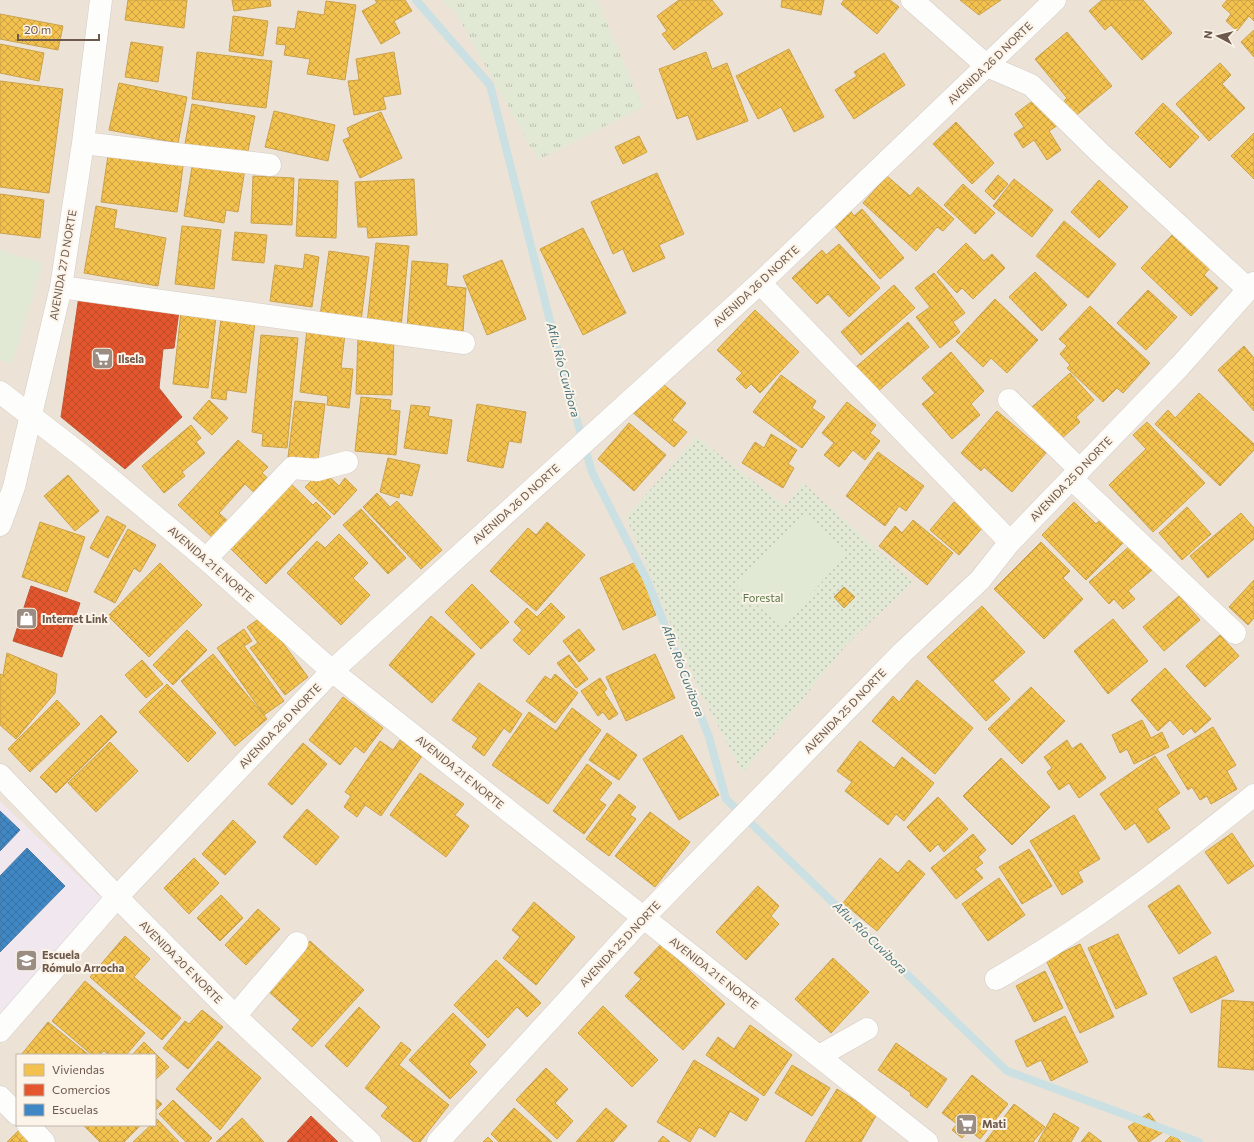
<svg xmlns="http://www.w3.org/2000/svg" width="1254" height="1142" font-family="Commissioner,sans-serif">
<defs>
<pattern id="grass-tufts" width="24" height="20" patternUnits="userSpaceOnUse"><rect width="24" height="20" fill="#e1e9d4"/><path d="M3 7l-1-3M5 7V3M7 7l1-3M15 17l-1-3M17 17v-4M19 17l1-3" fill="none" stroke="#bbc0ae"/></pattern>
<pattern id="park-dots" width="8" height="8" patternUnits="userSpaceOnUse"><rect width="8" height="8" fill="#e1e9d4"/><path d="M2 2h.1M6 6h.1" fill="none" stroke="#bbc0ae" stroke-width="1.8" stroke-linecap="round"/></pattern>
<pattern id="homes-cross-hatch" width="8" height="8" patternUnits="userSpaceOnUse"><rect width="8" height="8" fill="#f2c14e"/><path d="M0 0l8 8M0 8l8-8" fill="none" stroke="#c8a043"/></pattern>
<pattern id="shops-cross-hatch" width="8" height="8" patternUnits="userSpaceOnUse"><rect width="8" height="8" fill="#e4572e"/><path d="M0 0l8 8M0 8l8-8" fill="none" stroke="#bd4b29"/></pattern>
<pattern id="schools-cross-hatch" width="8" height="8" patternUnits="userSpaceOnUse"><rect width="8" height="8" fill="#3f88c5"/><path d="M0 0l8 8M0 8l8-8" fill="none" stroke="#3972a2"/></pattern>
</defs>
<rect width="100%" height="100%" fill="#f4efe8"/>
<path fill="#ece2d6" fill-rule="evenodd" d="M 0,0 L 1254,0 L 1254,1142 L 0,1142 ZM 17,1055 L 155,1055 L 155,1125 L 17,1125 Z"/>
<path fill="#f0e7ef" d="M 0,801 L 105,901 L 0,1022 Z"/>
<path fill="url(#grass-tufts)" d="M 441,0 L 597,0 L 643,107 L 538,160 L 456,13 Z"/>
<path fill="url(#park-dots)" d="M 697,437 L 785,506 L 803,483 L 913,582 L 847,644 L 743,773 L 698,688 L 626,517 Z"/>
<path fill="#e1e9d4" d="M 0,250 L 43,263 L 12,364 L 0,360 Z
M 805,512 L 848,553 L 781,627 L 737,586 Z"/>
<path fill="url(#homes-cross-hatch)" stroke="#caa24d" d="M 128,0 L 187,0 L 184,28 L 125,20 Z
M 232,0 L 270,0 L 271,6 L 234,11 Z
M 375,0 L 405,0 L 412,11 L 394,21 L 400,33 L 381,44 L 362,11 L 377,3 Z
M 679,0 L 712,0 L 723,14 L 674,50 L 662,34 L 667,31 L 657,16 Z
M 782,0 L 824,0 L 821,15 L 781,7 Z
M 844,0 L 890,0 L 899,7 L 877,34 L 841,4 Z
M 960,0 L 1001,0 L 979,15 Z
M 1102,0 L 1143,0 L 1172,33 L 1142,60 L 1111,25 L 1105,30 L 1089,11 Z
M 1227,0 L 1254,0 L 1254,21 L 1249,16 L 1237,31 L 1226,21 L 1231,14 L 1222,6 Z
M 326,1 L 356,5 L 345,80 L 307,74 L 310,59 L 284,55 L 286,45 L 276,44 L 278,27 L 295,29 L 298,11 L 324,15 Z
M 0,14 L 63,26 L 58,50 L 0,39 Z
M 233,16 L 268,21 L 263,56 L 229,51 Z
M 1254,30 L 1254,57 L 1241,42 Z
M 1067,32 L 1112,86 L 1073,118 L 1062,103 L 1067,98 L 1035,59 Z
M 131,42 L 163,47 L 158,82 L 125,77 Z
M 0,44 L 44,53 L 39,81 L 0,73 Z
M 789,49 L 824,117 L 794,132 L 781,107 L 758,119 L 736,76 Z
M 197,52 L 272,61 L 266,108 L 192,99 Z
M 394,52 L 401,94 L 383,97 L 386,109 L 354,115 L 348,81 L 359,80 L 356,59 Z
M 706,52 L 712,69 L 727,63 L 748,121 L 697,140 L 688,115 L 677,119 L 659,69 Z
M 884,53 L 905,85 L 854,119 L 835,90 L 857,76 L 854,72 Z
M 1220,63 L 1231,75 L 1222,84 L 1245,108 L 1209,141 L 1176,104 Z
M 0,81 L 63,89 L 49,193 L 0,187 Z
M 119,83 L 187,97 L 178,143 L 109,130 Z
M 1038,97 L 1058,125 L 1049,131 L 1061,150 L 1047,160 L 1034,140 L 1023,148 L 1014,134 L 1024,127 L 1015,114 Z
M 1163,103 L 1199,137 L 1170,168 L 1135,133 Z
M 192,104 L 255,116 L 247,156 L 185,144 Z
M 274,111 L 335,125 L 328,161 L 265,147 Z
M 381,112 L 402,158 L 360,178 L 343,140 L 350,137 L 347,128 Z
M 956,122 L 994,163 L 972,184 L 933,144 Z
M 1254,133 L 1254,179 L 1231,156 Z
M 639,136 L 647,152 L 623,164 L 615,147 Z
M 109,149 L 184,159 L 177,212 L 101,202 Z
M 193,161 L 245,169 L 238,212 L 226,210 L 224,223 L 184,216 Z
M 657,173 L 684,234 L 659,245 L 665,258 L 633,272 L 623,249 L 613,254 L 591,202 Z
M 998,175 L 1008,184 L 994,200 L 985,191 Z
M 253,176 L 294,178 L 292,225 L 251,223 Z
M 887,176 L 910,196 L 918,187 L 954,219 L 943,231 L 937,227 L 916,251 L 863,203 Z
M 299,179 L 338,181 L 336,238 L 296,236 Z
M 414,179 L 417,235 L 368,238 L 367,227 L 358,227 L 355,182 Z
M 1014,179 L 1053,210 L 1032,237 L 993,206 Z
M 1099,180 L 1128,207 L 1099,238 L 1071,212 Z
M 963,184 L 995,213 L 975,234 L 944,205 Z
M 0,194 L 44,200 L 40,238 L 0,233 Z
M 96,206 L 117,210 L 114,228 L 166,238 L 158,286 L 84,273 Z
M 862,209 L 904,258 L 880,279 L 833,224 L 850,210 L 854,216 Z
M 1064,221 L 1116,264 L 1088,298 L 1036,256 Z
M 182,226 L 221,230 L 214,289 L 175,284 Z
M 583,228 L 626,313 L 583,335 L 540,249 Z
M 235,232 L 267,235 L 264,263 L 232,260 Z
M 1174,233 L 1210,268 L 1204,275 L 1218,288 L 1191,316 L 1141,268 Z
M 376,243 L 409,246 L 401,327 L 367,323 Z
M 966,243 L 984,261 L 992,254 L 1005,268 L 973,299 L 962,288 L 957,293 L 937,272 Z
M 839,244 L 880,288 L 849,317 L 828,294 L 817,304 L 792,278 L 822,250 L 826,255 Z
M 329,251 L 369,257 L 361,321 L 320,316 Z
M 305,254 L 319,257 L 312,307 L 270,301 L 275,265 L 303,269 Z
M 502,260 L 526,319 L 487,335 L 463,276 Z
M 412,261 L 448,264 L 446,286 L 466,288 L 463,333 L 407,328 Z
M 1035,272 L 1067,305 L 1042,331 L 1009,297 Z
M 934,273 L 965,313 L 953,322 L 960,332 L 940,348 L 916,317 L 930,307 L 915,288 Z
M 894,285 L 915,308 L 861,355 L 841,332 Z
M 1148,290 L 1177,317 L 1146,350 L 1117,323 Z
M 995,299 L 1038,340 L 1007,373 L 991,358 L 983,367 L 956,341 Z
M 1090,306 L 1150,363 L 1123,393 L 1117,388 L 1103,402 L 1067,368 L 1070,365 L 1060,354 L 1067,346 L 1059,339 Z
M 755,310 L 799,352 L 760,393 L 751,384 L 746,389 L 736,379 L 742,373 L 717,350 Z
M 181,312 L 216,316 L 208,388 L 173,384 Z
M 221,319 L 255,323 L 246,393 L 227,390 L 226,400 L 211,398 Z
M 908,322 L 929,347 L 877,392 L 856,367 Z
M 307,329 L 345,334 L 341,368 L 353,369 L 349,408 L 327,405 L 328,396 L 300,392 Z
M 261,335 L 298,338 L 287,448 L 262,446 L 263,434 L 252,432 Z
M 358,337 L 394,338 L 392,395 L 356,394 Z
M 1244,346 L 1254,358 L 1254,411 L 1218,370 Z
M 951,352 L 984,391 L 971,404 L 980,415 L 952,439 L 922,404 L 935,393 L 922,378 Z
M 1070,373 L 1094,400 L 1076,417 L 1080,422 L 1060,440 L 1031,408 Z
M 781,375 L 816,401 L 812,408 L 825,417 L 802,448 L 753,412 Z
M 657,379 L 686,403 L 672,420 L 687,432 L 674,447 L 631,411 Z
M 1199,393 L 1254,444 L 1254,450 L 1220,486 L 1155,424 L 1168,410 L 1175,418 Z
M 361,397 L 391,400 L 390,410 L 400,411 L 396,455 L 355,451 Z
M 209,400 L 228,418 L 212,435 L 193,418 Z
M 295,401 L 325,404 L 317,468 L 287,465 Z
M 847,402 L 876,425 L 870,433 L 880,441 L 865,460 L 853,450 L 839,467 L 824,455 L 834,443 L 822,433 Z
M 477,404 L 526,412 L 521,443 L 509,441 L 503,468 L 467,461 Z
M 411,405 L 430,407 L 428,416 L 452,420 L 447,454 L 404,448 Z
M 997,411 L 1046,453 L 1012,492 L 984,467 L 981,471 L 961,453 Z
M 1147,422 L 1205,483 L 1153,532 L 1109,485 L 1146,449 L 1133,435 Z
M 629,423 L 666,455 L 634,491 L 598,459 Z
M 191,425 L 201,438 L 196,442 L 205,453 L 182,472 L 185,476 L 164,493 L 142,466 Z
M 771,434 L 797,450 L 788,464 L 794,468 L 783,488 L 742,463 L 755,442 L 764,448 Z
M 238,440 L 268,467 L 262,473 L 273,483 L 260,498 L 245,484 L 219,513 L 231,524 L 216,541 L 178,505 Z
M 878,452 L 924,486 L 906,511 L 899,506 L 885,526 L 846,496 Z
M 388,458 L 420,465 L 412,496 L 400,493 L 399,498 L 380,492 Z
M 322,470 L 339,486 L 345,478 L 357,490 L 334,515 L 305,487 Z
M 68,475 L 99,511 L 75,531 L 44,496 Z
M 287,480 L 313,505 L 316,502 L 331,517 L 266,584 L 225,543 Z
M 377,493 L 390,507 L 397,501 L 442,550 L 421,569 L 363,507 Z
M 954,502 L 983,527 L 959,555 L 930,530 Z
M 1074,502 L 1096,524 L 1103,517 L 1126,540 L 1086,580 L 1042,535 Z
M 1187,507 L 1211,534 L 1182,560 L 1159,533 Z
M 361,509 L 406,558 L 388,574 L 343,525 Z
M 1241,513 L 1254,528 L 1254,539 L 1208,578 L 1190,556 Z
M 107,516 L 126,526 L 108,558 L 90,548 Z
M 913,520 L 953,553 L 927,585 L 879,546 L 895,526 L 902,533 Z
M 40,522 L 85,537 L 67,592 L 22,577 Z
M 547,522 L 585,555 L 536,611 L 490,571 L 528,528 L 536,535 Z
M 128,529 L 156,545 L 140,572 L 134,568 L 115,603 L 94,592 Z
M 339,534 L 368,563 L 353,578 L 370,595 L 341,625 L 287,573 L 317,541 L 325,548 Z
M 1041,542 L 1070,571 L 1063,578 L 1083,599 L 1044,639 L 994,589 Z
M 1131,545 L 1152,570 L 1128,591 L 1135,599 L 1123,609 L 1114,599 L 1109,604 L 1089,582 Z
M 636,562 L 653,599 L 650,601 L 656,615 L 623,630 L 600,578 Z
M 160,563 L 202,605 L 149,657 L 108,616 Z
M 1254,580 L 1254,618 L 1248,625 L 1229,607 Z
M 472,584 L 509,622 L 481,649 L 445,612 Z
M 844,587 L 855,597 L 844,608 L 834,597 Z
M 1179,596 L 1200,620 L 1164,651 L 1143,627 Z
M 551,603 L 565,617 L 529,655 L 513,640 L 522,630 L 514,622 L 527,608 L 537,617 Z
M 982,606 L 1025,652 L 993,681 L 1010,699 L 986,721 L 927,657 Z
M 263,616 L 308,677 L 285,695 L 250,648 L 258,643 L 247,627 Z
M 431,616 L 475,654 L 432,703 L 389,665 Z
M 1113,619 L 1148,661 L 1108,694 L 1074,651 Z
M 244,629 L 252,641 L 244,646 L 284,701 L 264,715 L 217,648 Z
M 579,629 L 595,650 L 579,662 L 563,641 Z
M 187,630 L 207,650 L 173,685 L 153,665 Z
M 1220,635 L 1239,656 L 1205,687 L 1186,666 Z
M 7,653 L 57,674 L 55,693 L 16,739 L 0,725 L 0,674 L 3,675 Z
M 213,654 L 267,719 L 235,746 L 181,681 Z
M 655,654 L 675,698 L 626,721 L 606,677 Z
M 569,655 L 588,679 L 576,688 L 557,663 Z
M 142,660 L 163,684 L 146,698 L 125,675 Z
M 1165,668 L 1211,719 L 1195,733 L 1191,728 L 1183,735 L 1170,720 L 1158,731 L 1131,700 Z
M 555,674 L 578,693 L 555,723 L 526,701 L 545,676 L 551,680 Z
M 600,678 L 607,689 L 604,692 L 618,714 L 609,720 L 603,712 L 598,716 L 581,691 Z
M 917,680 L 973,728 L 935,774 L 872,721 L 893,696 L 899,702 Z
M 479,683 L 522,714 L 510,733 L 504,728 L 484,756 L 472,747 L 478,738 L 452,720 Z
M 167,684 L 216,733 L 188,762 L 139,712 Z
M 1031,687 L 1065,721 L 1022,764 L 988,729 Z
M 343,697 L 383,728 L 364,753 L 355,746 L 340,765 L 309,740 Z
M 57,700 L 80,724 L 30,772 L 8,749 Z
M 572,708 L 601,730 L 548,804 L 492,765 L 529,712 L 556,731 Z
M 101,715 L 117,732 L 56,793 L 40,777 Z
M 1142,720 L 1151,738 L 1162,732 L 1169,747 L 1134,764 L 1127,749 L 1120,753 L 1112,735 Z
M 1213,727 L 1236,765 L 1227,771 L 1237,789 L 1211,804 L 1207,796 L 1200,800 L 1192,787 L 1188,790 L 1167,755 Z
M 607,733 L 637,755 L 619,780 L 589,760 Z
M 682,735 L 719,795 L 679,820 L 643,759 Z
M 400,740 L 422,756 L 381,816 L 365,805 L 357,817 L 344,807 L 351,796 L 345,792 L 380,741 L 393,750 Z
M 1067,740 L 1072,749 L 1081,743 L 1106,778 L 1079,798 L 1069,783 L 1059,790 L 1047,772 L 1052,768 L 1044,757 Z
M 860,741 L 894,768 L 902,757 L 934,783 L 904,821 L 896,814 L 888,825 L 845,791 L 852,782 L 837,771 Z
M 110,742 L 138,771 L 96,812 L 68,783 Z
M 303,743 L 327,764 L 292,805 L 268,784 Z
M 1155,756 L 1180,793 L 1157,809 L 1170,828 L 1148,843 L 1135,823 L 1125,830 L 1100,794 Z
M 1001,758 L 1050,807 L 1012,845 L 963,796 Z
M 587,764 L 612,783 L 599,800 L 606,805 L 584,834 L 553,811 Z
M 420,773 L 464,804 L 455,815 L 469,826 L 446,857 L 390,815 Z
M 619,794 L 636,807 L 630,815 L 636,819 L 609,856 L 586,839 Z
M 938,797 L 968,829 L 944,852 L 938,844 L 930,852 L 907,827 Z
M 307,809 L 339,837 L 316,865 L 283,837 Z
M 650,812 L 690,842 L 655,887 L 615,856 Z
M 1074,815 L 1100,859 L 1078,872 L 1083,882 L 1062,895 L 1030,841 Z
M 233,820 L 256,842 L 225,875 L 202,854 Z
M 1232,833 L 1254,866 L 1228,884 L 1205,852 Z
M 973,834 L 986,850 L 978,857 L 983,863 L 975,869 L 983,878 L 956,899 L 931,868 Z
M 1029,849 L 1052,886 L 1022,904 L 999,867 Z
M 194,858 L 219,883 L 189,914 L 164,888 Z
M 880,858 L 898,873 L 909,860 L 925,874 L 877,931 L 843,903 Z
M 999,878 L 1025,915 L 988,941 L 962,904 Z
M 1179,885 L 1211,933 L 1179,954 L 1148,906 Z
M 758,886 L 779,906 L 771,916 L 779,924 L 746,960 L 716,932 Z
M 221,895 L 243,918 L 220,941 L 197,918 Z
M 534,902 L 575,937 L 536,985 L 503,958 L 520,937 L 512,930 Z
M 258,909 L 280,929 L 246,965 L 225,945 Z
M 1118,934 L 1147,994 L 1116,1009 L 1088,948 Z
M 125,936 L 150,959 L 134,977 L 181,1018 L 162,1040 L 90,977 Z
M 310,941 L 364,990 L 312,1047 L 292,1029 L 300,1020 L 267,990 Z
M 661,944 L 725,1004 L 683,1050 L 625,996 L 641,979 L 634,973 Z
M 1080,944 L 1114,1017 L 1080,1033 L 1046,960 Z
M 1216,956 L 1234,991 L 1191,1013 L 1173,978 Z
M 833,958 L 869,992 L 831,1033 L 795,999 Z
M 496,960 L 541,1003 L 527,1017 L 517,1007 L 488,1038 L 454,1005 Z
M 1045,971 L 1063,1008 L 1034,1022 L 1016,986 Z
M 85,981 L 145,1033 L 126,1055 L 109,1055 L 104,1051 L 99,1055 L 92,1055 L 52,1021 Z
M 1222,1000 L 1254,1002 L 1254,1070 L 1218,1067 Z
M 603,1006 L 658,1060 L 632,1087 L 578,1033 Z
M 359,1007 L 380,1027 L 347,1067 L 325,1046 Z
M 202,1010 L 223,1027 L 188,1069 L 163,1048 L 185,1021 L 189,1024 Z
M 453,1013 L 486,1045 L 469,1064 L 477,1072 L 450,1099 L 409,1060 Z
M 1065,1016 L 1088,1062 L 1051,1081 L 1041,1060 L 1027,1067 L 1015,1041 Z
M 48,1022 L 89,1055 L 21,1055 Z
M 750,1025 L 792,1055 L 764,1096 L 706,1055 L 718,1037 L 734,1049 Z
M 218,1041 L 261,1078 L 220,1130 L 176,1089 Z
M 144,1042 L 169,1067 L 155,1080 L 155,1055 L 132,1055 Z
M 401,1042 L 411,1050 L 399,1065 L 449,1105 L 420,1142 L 414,1142 L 381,1116 L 388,1107 L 365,1088 Z
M 896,1043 L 947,1079 L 927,1108 L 910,1095 L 911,1093 L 878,1070 Z
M 694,1060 L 759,1099 L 746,1121 L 730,1111 L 715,1137 L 699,1127 L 690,1142 L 657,1122 Z
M 792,1065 L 830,1088 L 812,1116 L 775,1093 Z
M 546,1068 L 568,1089 L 555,1103 L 573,1121 L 557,1139 L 516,1100 Z
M 972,1075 L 1008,1104 L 980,1139 L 969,1130 L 962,1138 L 952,1130 L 957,1124 L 942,1113 Z
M 837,1089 L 877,1114 L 861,1142 L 805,1142 Z
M 155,1098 L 162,1104 L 155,1111 Z
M 173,1100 L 212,1138 L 208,1142 L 186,1142 L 159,1114 Z
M 1014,1104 L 1045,1127 L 1033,1142 L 985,1142 Z
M 514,1108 L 552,1142 L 499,1142 L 491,1134 Z
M 606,1108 L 627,1126 L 613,1142 L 576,1142 Z
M 1054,1113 L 1079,1128 L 1071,1142 L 1038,1142 Z
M 1149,1113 L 1163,1132 L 1149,1142 L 1139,1142 L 1128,1127 Z
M 242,1118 L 264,1142 L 216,1142 Z
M 157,1119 L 179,1142 L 133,1142 L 151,1125 L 155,1125 Z
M 83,1125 L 141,1125 L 124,1142 L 100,1142 Z
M 19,1130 L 30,1142 L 7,1142 Z
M 1089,1132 L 1102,1142 L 1081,1142 Z
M 1173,1134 L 1181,1142 L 1165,1142 Z
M 663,1136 L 670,1142 L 658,1142 Z
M 488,1137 L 493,1142 L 483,1142 Z"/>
<path fill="url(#shops-cross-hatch)" stroke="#c05737" d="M 79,296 L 179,311 L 174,348 L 163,349 L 159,388 L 182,417 L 125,469 L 61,417 Z
M 31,586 L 80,603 L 62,657 L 13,641 Z
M 311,1116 L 338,1142 L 287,1142 Z"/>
<path fill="url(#schools-cross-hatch)" stroke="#4d7aa1" d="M 0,811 L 20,830 L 0,851 Z
M 27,848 L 65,886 L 0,952 L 0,876 Z"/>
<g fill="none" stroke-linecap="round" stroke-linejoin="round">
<path stroke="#cbe0e2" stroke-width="8" d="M 416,0 L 490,85 L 563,372 L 592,472 L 647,580 L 709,737 L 726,799 L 1007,1071 L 1199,1142"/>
<defs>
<path id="minor" d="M 912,0 L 987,66 L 1031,85 L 1100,153 L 1248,289
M 83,143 L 270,165
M 760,283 L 1010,542
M 61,287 L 464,343
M 0,392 L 84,457 L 206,559 L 332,671 L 927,1142
M 1009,400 L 1080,470
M 1072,479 L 1235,633
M 0,525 L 14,487 L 61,287 L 83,143 L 101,0
M 206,559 L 292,468 L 317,470 L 347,462
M 0,775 L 117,897 L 235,1016 L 370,1142
M 996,979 C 1089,926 1171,862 1254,795
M 235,1016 L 297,943
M 819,1056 L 867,1029
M 0,1097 L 17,1114
M 28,1125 L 44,1142
M 438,1142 L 643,918 L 903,652 L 980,580 L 1010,542 L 1180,366 L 1254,283"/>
<path id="tertiary" d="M 0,1031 L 117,897 L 332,671 L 760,283 L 1055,0"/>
</defs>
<use href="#minor" stroke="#d3ccc6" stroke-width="23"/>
<use href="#tertiary" stroke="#d3ccc6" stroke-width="23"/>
<use href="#minor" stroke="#fdfdfc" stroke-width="22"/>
<use href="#tertiary" stroke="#fdfdfc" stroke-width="22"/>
</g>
<defs>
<symbol id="supermarket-square" viewBox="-11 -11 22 22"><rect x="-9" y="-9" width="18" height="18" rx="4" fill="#9c8d83" stroke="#fcf4e8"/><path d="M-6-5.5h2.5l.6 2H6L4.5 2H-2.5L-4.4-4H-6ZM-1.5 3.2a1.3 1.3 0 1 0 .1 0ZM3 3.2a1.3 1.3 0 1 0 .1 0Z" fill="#fff"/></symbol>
<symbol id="shop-square" viewBox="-11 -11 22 22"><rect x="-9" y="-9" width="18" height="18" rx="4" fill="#9c8d83" stroke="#fcf4e8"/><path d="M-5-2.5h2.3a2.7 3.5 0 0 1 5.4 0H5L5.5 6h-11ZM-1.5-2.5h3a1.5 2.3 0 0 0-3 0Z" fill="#fff"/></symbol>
<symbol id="school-square" viewBox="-11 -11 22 22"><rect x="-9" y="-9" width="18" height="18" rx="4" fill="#9c8d83" stroke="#fcf4e8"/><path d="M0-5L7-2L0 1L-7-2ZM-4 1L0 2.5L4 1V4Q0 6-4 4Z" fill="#fff"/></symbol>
</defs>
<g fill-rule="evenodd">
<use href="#supermarket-square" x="90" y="346" width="25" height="25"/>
<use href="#shop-square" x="14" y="606" width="25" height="25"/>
<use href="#school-square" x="14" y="948" width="25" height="25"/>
<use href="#supermarket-square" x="954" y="1112" width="25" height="25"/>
</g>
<g text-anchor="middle" stroke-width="4" stroke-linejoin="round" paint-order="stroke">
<g font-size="11" fill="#6d584c" stroke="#fcf4e8">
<text transform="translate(990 63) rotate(-44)" y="4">AVENIDA 26 D NORTE</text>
<text transform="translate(63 265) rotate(-80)" y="4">AVENIDA 27 D NORTE</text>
<text transform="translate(756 286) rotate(-43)" y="4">AVENIDA 26 D NORTE</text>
<text transform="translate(1071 479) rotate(-46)" y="4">AVENIDA 25 D NORTE</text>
<text transform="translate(516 504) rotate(-42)" y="4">AVENIDA 26 D NORTE</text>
<text transform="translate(211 564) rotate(41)" y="4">AVENIDA 21 E NORTE</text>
<text transform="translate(845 711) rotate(-46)" y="4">AVENIDA 25 D NORTE</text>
<text transform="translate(280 726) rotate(-46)" y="4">AVENIDA 26 D NORTE</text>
<text transform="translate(460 772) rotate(39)" y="4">AVENIDA 21 E NORTE</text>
<text transform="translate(620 944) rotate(-47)" y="4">AVENIDA 25 D NORTE</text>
<text transform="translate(181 962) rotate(45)" y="4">AVENIDA 20 E NORTE</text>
<text transform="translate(714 973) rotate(38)" y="4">AVENIDA 21 E NORTE</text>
</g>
<g font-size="11" font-weight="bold" fill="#6d584c" stroke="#fcf4e8" text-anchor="start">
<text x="118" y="363">Ilsela</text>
<text x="42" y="623">Internet Link</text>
<text x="42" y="959">Escuela<tspan x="42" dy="13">Rómulo Arrocha</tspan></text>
<text x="982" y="1128">Mati</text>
</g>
<g font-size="11" fill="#577849" stroke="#fcf4e8">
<text x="763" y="602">Forestal</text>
</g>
<g font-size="12" font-style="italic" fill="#49757e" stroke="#fcf4e8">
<text transform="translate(563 370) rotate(75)" y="4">Aflu. Río Cuvibora</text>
<text transform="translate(683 671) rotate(69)" y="4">Aflu. Río Cuvibora</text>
<text transform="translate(870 938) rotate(44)" y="4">Aflu. Río Cuvibora</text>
</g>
</g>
<rect x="16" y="1054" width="140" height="72" fill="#fcf4e8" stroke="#c3b6aa"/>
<rect x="24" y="1064" width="20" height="12" fill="#f2c14e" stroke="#c3b6aa"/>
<text x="52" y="1074" font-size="12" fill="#6d584c">Viviendas</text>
<rect x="24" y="1084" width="20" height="12" fill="#e4572e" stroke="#c3b6aa"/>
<text x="52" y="1094" font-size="12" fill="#6d584c">Comercios</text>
<rect x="24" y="1104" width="20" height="12" fill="#3f88c5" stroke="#c3b6aa"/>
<text x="52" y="1114" font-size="12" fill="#6d584c">Escuelas</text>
<g transform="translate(1218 36) rotate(277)" stroke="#fcf4e8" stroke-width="3" paint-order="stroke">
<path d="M0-3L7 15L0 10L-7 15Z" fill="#6d584c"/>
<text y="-6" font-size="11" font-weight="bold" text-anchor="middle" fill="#6d584c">N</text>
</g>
<path d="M18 34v6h81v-6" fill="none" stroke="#6d584c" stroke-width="2"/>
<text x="24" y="34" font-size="12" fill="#6d584c" stroke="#fcf4e8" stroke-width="3" paint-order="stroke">20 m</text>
</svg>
